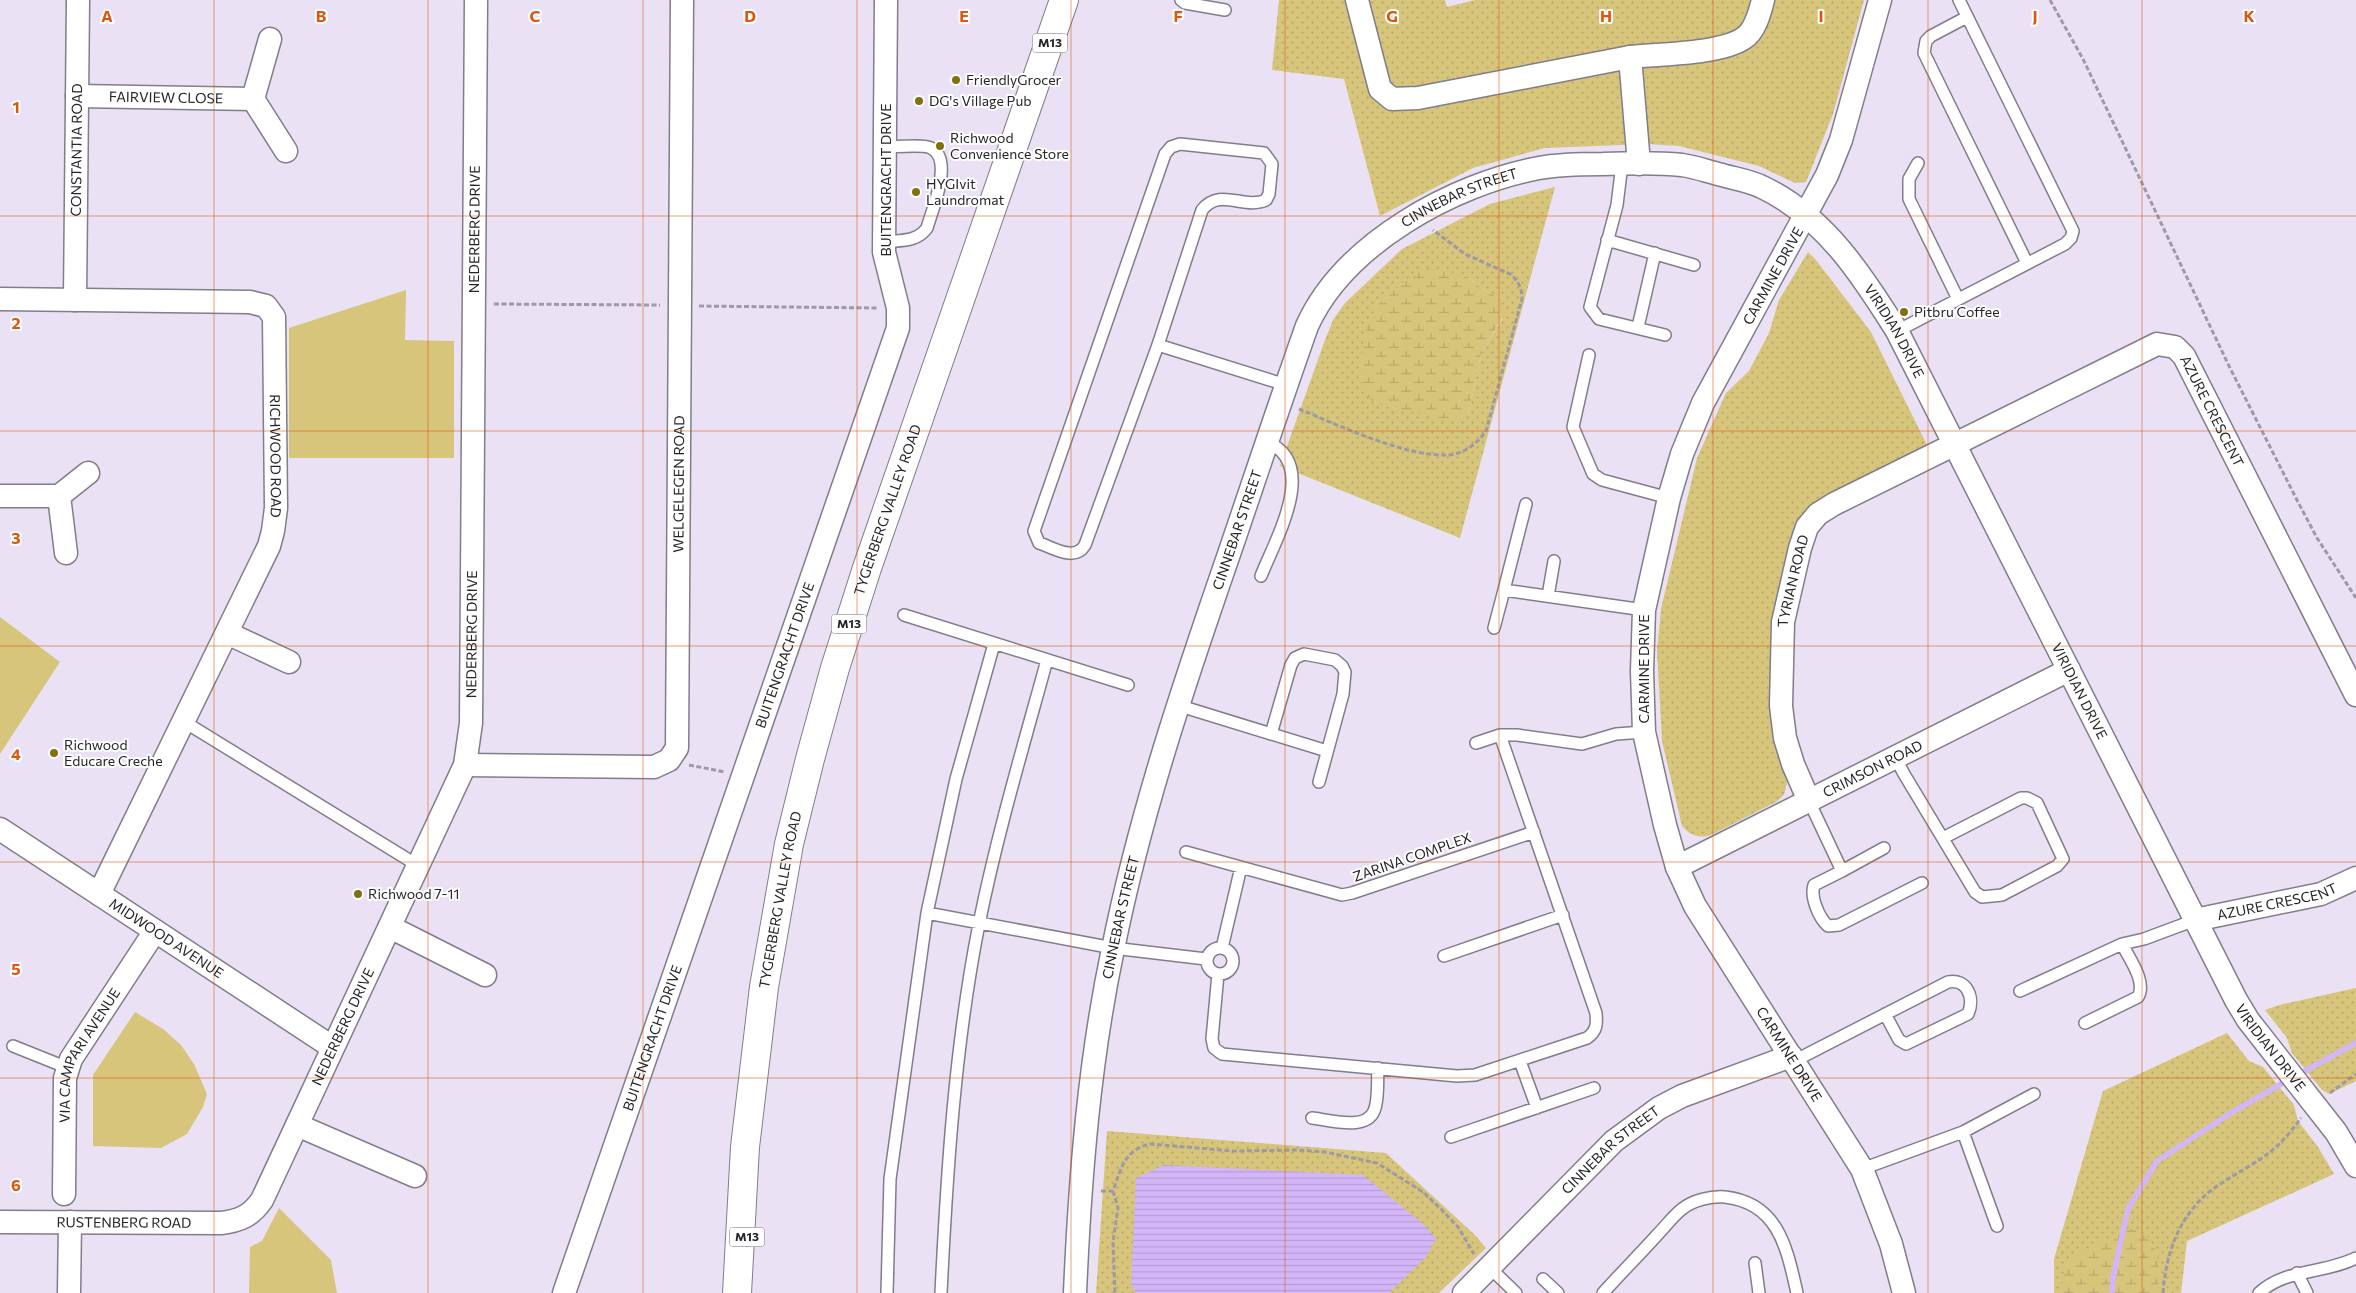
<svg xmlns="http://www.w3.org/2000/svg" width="2356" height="1293" font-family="Commissioner,sans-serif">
<defs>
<pattern id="grass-dots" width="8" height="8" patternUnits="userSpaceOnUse" patternTransform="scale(1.25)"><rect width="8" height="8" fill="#d6c57b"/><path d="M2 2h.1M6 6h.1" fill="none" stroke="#b8a96a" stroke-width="1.8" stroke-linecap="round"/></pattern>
<pattern id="wetland-marsh" width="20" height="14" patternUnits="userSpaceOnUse" patternTransform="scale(1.25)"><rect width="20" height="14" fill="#d6c57b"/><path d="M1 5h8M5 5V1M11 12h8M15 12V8" fill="none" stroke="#b8a96a"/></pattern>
<pattern id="water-rules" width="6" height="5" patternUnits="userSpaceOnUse" patternTransform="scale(1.25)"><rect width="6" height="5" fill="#d3b6f8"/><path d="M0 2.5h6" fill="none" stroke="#b59cd5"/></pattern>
</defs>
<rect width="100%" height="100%" fill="#eae2f4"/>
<path fill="url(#grass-dots)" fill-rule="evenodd" d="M 1279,0 L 1445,0 L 1447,7 L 1475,0 L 1864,0 L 1833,114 L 1806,182 L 1795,183 L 1759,166 L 1679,146 L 1647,144 L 1545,148 L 1473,168 L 1380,216 L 1344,79 L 1272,70 Z
M 1555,187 L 1460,538 L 1280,466 L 1325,340 L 1333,320 L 1345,303 L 1402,249 L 1490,204 ZM 1419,269 L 1469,278 L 1485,291 L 1503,299 L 1502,319 L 1481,355 L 1468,415 L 1418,413 L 1374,403 L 1374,308 Z
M 1808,252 L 1816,260 L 1871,332 L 1928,447 L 1815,506 L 1775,619 L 1791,783 L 1787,783 L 1784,795 L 1776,802 L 1711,835 C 1699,839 1690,835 1682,826 L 1662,741 L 1657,651 L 1661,609 L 1697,458 L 1726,393 L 1749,371 L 1769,333 L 1779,300 Z
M 2356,988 L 2356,1081 L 2329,1094 L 2322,1090 L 2292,1053 L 2287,1038 L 2265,1010 L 2279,1005 Z
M 2227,1033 L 2249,1061 L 2263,1067 L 2294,1105 L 2298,1121 L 2318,1147 L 2334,1174 L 2187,1241 L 2181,1293 L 2054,1293 L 2054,1259 L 2103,1091 Z
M 1107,1131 L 1386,1153 L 1475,1235 L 1486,1248 L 1439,1293 L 1096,1293 Z"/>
<path fill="url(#wetland-marsh)" d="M 1418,269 L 1440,269 L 1469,278 L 1485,291 L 1503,299 L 1506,311 L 1481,355 L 1468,415 L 1457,420 L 1445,420 L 1374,403 L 1363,391 L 1361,364 L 1365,332 L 1374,308 Z
M 2134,1228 C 2161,1241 2160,1266 2158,1293 L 2061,1293 C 2062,1283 2063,1268 2071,1260 C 2084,1246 2116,1235 2134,1228 Z"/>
<path fill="#d6c57b" d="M 406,290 L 405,340 L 454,341 L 454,458 L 289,458 L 289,328 Z
M 0,617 L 60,662 L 0,754 Z
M 135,1012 L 163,1029 L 181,1045 L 194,1064 L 207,1094 L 203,1107 L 187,1134 L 161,1148 L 93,1146 L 93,1075 Z
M 279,1208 L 331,1260 L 337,1293 L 249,1293 L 250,1247 L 262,1241 Z"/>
<path fill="url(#water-rules)" d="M 1164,1165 L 1363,1175 L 1422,1223 L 1436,1238 L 1426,1257 L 1389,1293 L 1136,1293 L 1131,1284 L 1136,1178 Z"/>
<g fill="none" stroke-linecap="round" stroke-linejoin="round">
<path stroke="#d3b6f8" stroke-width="5.5" d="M 2296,1076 L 2356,1043
M 2112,1293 L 2113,1277 L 2128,1209 L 2157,1161 L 2231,1113 L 2288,1080"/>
<defs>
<path id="lane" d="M 1181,0 L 1185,3 L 1225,10
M 1967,17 L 1931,36 L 1926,41 L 1924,53 L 2027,263
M 1180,144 L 1264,153 L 1272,164 L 1269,194 L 1266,200 C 1244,210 1220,187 1202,210 L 1158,345 L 1085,545 C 1075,562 1054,548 1039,543 L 1034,531 L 1165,154 L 1171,147 Z
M 1918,163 L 1909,179 L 1909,199 L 1958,299
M 1622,164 L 1617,205 L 1590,307 L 1599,319 L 1665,335
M 1607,240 L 1694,265
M 884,242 C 901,240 917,242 927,228 C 932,210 954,159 931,148 C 923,144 895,147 885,147
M 1638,327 L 1655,253
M 1897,331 L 2065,244 L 2071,238 L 2073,231 L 1959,0
M 1158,345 L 1286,385
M 1589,355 L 1573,427 L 1593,474 L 1602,480 L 1669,498
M 1526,504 L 1504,590 L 1644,610
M 1261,576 C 1275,540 1320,464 1267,442
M 1548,596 L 1554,561
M 904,615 L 1128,685
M 1494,628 L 1504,590
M 1177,705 L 1327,751
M 183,721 L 417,865
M 1271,734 L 1291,665 L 1295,658 L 1304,654 L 1335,660 L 1342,666 L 1345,672 L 1343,694 L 1319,782
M 1476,743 L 1500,735 L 1517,735 L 1582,744 L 1616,734 L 1644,732
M 1895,757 L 1904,774 L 1975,892 L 1982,897 L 2002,895 L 2057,866 L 2063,859 L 2037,803 L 2027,798 L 2021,798 L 1943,838
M 1809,801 L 1842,871 L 1814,885 C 1810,897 1819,918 1828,926 L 1839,925 L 1922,883
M 1186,852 L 1342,895 L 1352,893 L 1534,832
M 1842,871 L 1884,848
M 927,913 L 1113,948 L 1206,959
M1207 961a13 13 0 1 1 26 0a13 13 0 1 1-26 0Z
M 1222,948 L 1241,867
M 1444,956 L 1563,915
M 1218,974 L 1212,1039 L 1214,1048 L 1222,1054 L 1457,1076 L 1475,1075 L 1587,1038 C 1597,1031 1597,1024 1596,1013 L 1500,735
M 2020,991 L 2122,944 L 2144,939 L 2195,920
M 2085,1023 L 2138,997 C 2147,982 2129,958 2122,944
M 13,1046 L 68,1068
M 1520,1061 L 1537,1108
M 1794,1061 L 1948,982 C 1967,978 1975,998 1968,1014 L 1906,1044 L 1899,1040 L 1885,1014
M 1312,1118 C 1329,1120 1366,1131 1374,1111 C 1379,1100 1377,1081 1378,1068
M 1963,1132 L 1997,1226
M 1451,1137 L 1594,1088
M 1862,1169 L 1963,1132 L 2034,1094
M 1755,1263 L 1759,1293
M 1489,1267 L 1516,1293
M 2297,1273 L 2307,1293
M 1543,1279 L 1558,1293
M 887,1293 L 890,1179 L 927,913 L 956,779 L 994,644
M 941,1293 C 947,1170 955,1045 979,924 C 997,835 1023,747 1047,660
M 1603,1293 C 1621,1273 1640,1254 1658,1234 C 1666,1226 1673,1216 1682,1209 C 1693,1200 1711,1196 1725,1197 C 1779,1203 1787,1249 1797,1293
M 2259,1293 C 2286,1268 2325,1274 2356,1258"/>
<g id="street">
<path d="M 1357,0 L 1380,89 L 1392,99 L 1418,98 L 1630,57 L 1639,164"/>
<path id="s1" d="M 1880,0 L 1841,140 L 1827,175 L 1703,403 L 1682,454 L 1669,498 L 1644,610 L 1642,671 L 1644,732 L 1665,825 L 1677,867 L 1695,906 L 1862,1169 L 1891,1244 L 1904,1293"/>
<path d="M 270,39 L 253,99 L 286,151"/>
<path d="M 1630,57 C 1659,54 1721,54 1744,38 C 1755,31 1760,12 1763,0"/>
<path id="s2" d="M 77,96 L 253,99"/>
<path id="s3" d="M 0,299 L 250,302 L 266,306 L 274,317 L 276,508 L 273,531 L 269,546 L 99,894"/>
<path id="s4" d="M 75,300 L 78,0"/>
<path d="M 0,496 L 59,496 L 88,473"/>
<path d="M 59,496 L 66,553"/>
<path d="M 227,633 L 289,662"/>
<path id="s5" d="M 465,765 L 654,767 L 669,760 L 677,748 L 682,0"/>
<path id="s6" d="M 1809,801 L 1793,764 L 1785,738 L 1781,706 L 1783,622 L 1800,548 L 1807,527 L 1818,514 L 1834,504 L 2157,344 L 2175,347 L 2184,356 L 2356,695"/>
<path id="s7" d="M 0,829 L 332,1047"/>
<path id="s8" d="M 1677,867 L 2069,670"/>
<path id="s9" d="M 2195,920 L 2321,894 L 2356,878"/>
<path d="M 390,927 L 485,975"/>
<path d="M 297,1125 L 415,1176"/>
<path id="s10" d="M 64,1194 L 65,1078 L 71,1059 L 155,931"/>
<path id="s11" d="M 0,1222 L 221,1223 C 239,1221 251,1216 262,1200 L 465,765 L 471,723 L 476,0"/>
<path d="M 69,1293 L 70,1222"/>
<path id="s12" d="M 564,1293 L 898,328 L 898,308 L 884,252 L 886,0"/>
<path id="s13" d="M 1075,1293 C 1080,1178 1089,1062 1113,949 C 1140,814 1184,684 1229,554 C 1255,478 1280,402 1307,326 C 1344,244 1453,184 1539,168 C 1560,164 1582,164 1603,164 C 1629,163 1656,162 1682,165 C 1696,167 1709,172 1722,175 C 1736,179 1750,181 1762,187 C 1824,216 1862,275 1897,331 L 2236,1000 L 2248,1020 L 2336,1132 L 2356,1166"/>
<path id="s14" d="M 1464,1293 L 1614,1141 L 1659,1108 L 1682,1096 L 1791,1056"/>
</g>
<g id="primary">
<path id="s15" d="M 737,1293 L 745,1147 L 764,987 L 789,844 L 810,759 L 835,668 L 867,568 L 1064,0"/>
</g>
</defs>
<use href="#lane" stroke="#827c8b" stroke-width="14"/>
<use href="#street" stroke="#827c8b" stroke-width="25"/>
<use href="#primary" stroke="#827c8b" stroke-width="30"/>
<path stroke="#9f99a6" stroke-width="3" stroke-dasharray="5 2.5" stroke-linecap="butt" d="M 2050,0 L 2083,59 L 2229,366 L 2298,502 L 2317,538 L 2356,598
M 494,304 L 660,305
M 699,306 L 878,308
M 1299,409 C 1338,425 1406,457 1447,455 C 1464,454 1477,444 1486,431 L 1522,299 C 1522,289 1519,283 1512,275 L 1465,254 L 1433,230
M 689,765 L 725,772
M 2330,1093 L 2356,1074
M 1101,1191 L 1113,1191 C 1121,1169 1124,1150 1150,1144 L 1233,1151 L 1297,1150 L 1325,1152 L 1377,1163 L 1423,1192 L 1442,1210 L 1458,1227 L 1474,1254
M 1113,1191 L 1118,1208 L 1113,1241 L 1115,1293
M 2163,1293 C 2166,1254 2178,1218 2209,1192 C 2228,1177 2251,1167 2270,1152 C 2282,1143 2292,1130 2301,1118"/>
<use href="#lane" stroke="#fff" stroke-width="11"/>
<use href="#street" stroke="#fff" stroke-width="22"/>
<use href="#primary" stroke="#fff" stroke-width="28"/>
</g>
<path fill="none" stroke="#de560d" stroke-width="1" stroke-opacity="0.55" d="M 214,0 L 214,1293M 428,0 L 428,1293M 643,0 L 643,1293M 857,0 L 857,1293M 1071,0 L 1071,1293M 1285,0 L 1285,1293M 1499,0 L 1499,1293M 1713,0 L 1713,1293M 1928,0 L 1928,1293M 2142,0 L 2142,1293M 0,216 L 2356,216M 0,431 L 2356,431M 0,646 L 2356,646M 0,862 L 2356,862M 0,1078 L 2356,1078"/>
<g fill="#826f0d" stroke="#fff" stroke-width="2">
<circle cx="956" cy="80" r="5"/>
<circle cx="919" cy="101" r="5"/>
<circle cx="940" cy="146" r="5"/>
<circle cx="916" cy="192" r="5"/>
<circle cx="1904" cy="312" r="5"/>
<circle cx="54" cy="753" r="5"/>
<circle cx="358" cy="894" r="5"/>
</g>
<g text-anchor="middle" stroke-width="4" stroke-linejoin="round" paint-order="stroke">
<g fill="#fff" stroke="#676569" stroke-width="1">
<rect x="1032.5" y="33.5" width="35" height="19" rx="4"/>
<rect x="831.5" y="614.5" width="35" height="19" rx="4"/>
<rect x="729.5" y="1227.5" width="35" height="19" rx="4"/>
</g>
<g font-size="12" font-weight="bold" fill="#262329">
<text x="1050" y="47">M13</text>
<text x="849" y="628">M13</text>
<text x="747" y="1241">M13</text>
</g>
<g font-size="14" fill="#262329" stroke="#fff" text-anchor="start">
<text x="966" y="85">FriendlyGrocer</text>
<text x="929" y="106">DG's Village Pub</text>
<text x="950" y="143">Richwood<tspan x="950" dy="16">Convenience Store</tspan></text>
<text x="926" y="189">HYGIvit<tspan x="926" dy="16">Laundromat</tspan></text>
<text x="1914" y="317">Pitbru Coffee</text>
<text x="64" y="750">Richwood<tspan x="64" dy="16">Educare Creche</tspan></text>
<text x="368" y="899">Richwood 7-11</text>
</g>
<g font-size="14" fill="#262329" stroke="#fff">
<text dy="5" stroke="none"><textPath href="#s2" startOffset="89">FAIRVIEW CLOSE</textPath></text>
<text dy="5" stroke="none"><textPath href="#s4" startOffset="150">CONSTANTIA ROAD</textPath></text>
<text transform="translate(886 180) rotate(-90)" y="5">BUITENGRACHT DRIVE</text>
<text dy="5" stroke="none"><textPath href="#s13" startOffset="1204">CINNEBAR STREET</textPath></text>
<text dy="5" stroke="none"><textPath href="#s11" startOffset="1286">NEDERBERG DRIVE</textPath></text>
<text transform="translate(1773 276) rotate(-61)" y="5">CARMINE DRIVE</text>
<text dy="5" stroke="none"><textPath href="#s13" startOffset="1715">VIRIDIAN DRIVE</textPath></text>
<text dy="5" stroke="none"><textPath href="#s6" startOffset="771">AZURE CRESCENT</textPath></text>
<text dy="5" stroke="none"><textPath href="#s3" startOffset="419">RICHWOOD ROAD</textPath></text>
<text dy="5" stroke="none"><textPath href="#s5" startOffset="484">WELGELEGEN ROAD</textPath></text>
<text dy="5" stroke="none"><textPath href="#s15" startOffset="801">TYGERBERG VALLEY ROAD</textPath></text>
<text dy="5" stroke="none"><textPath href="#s13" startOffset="784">CINNEBAR STREET</textPath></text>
<text dy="5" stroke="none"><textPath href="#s6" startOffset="226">TYRIAN ROAD</textPath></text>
<text dy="5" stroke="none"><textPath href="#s11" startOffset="881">NEDERBERG DRIVE</textPath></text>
<text dy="5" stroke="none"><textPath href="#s12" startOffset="675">BUITENGRACHT DRIVE</textPath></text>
<text transform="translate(1644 669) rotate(-90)" y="5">CARMINE DRIVE</text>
<text dy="5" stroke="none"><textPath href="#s13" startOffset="2120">VIRIDIAN DRIVE</textPath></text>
<text dy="5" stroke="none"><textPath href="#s8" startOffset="219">CRIMSON ROAD</textPath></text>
<text transform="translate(1412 857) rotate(-19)" y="5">ZARINA COMPLEX</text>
<text dy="5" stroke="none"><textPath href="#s15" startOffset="396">TYGERBERG VALLEY ROAD</textPath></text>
<text dy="5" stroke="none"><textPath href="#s9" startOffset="84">AZURE CRESCENT</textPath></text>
<text dy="5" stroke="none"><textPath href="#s13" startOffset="379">CINNEBAR STREET</textPath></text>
<text dy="5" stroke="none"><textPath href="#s7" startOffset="199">MIDWOOD AVENUE</textPath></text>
<text dy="5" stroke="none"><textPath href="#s11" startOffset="461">NEDERBERG DRIVE</textPath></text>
<text dy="5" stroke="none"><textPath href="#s12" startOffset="270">BUITENGRACHT DRIVE</textPath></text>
<text dy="5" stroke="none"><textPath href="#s13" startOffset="2525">VIRIDIAN DRIVE</textPath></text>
<text dy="5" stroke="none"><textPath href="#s1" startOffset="1138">CARMINE DRIVE</textPath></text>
<text dy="5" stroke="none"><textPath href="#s10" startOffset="145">VIA CAMPARI AVENUE</textPath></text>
<text dy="5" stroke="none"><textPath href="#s14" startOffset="205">CINNEBAR STREET</textPath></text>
<text dy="5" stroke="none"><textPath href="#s11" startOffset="124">RUSTENBERG ROAD</textPath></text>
</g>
</g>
<g font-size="16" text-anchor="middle" font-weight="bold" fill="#de560d" stroke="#fff" stroke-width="4" stroke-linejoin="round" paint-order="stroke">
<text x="107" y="22">A</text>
<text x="321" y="22">B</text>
<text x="535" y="22">C</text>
<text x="750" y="22">D</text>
<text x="964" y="22">E</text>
<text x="1178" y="22">F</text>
<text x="1392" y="22">G</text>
<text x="1606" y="22">H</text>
<text x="1821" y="22">I</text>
<text x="2035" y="22">J</text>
<text x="2249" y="22">K</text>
<text x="16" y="113">1</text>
<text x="16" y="329">2</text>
<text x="16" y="544">3</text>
<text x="16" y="760">4</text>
<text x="16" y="975">5</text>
<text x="16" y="1191">6</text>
</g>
</svg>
